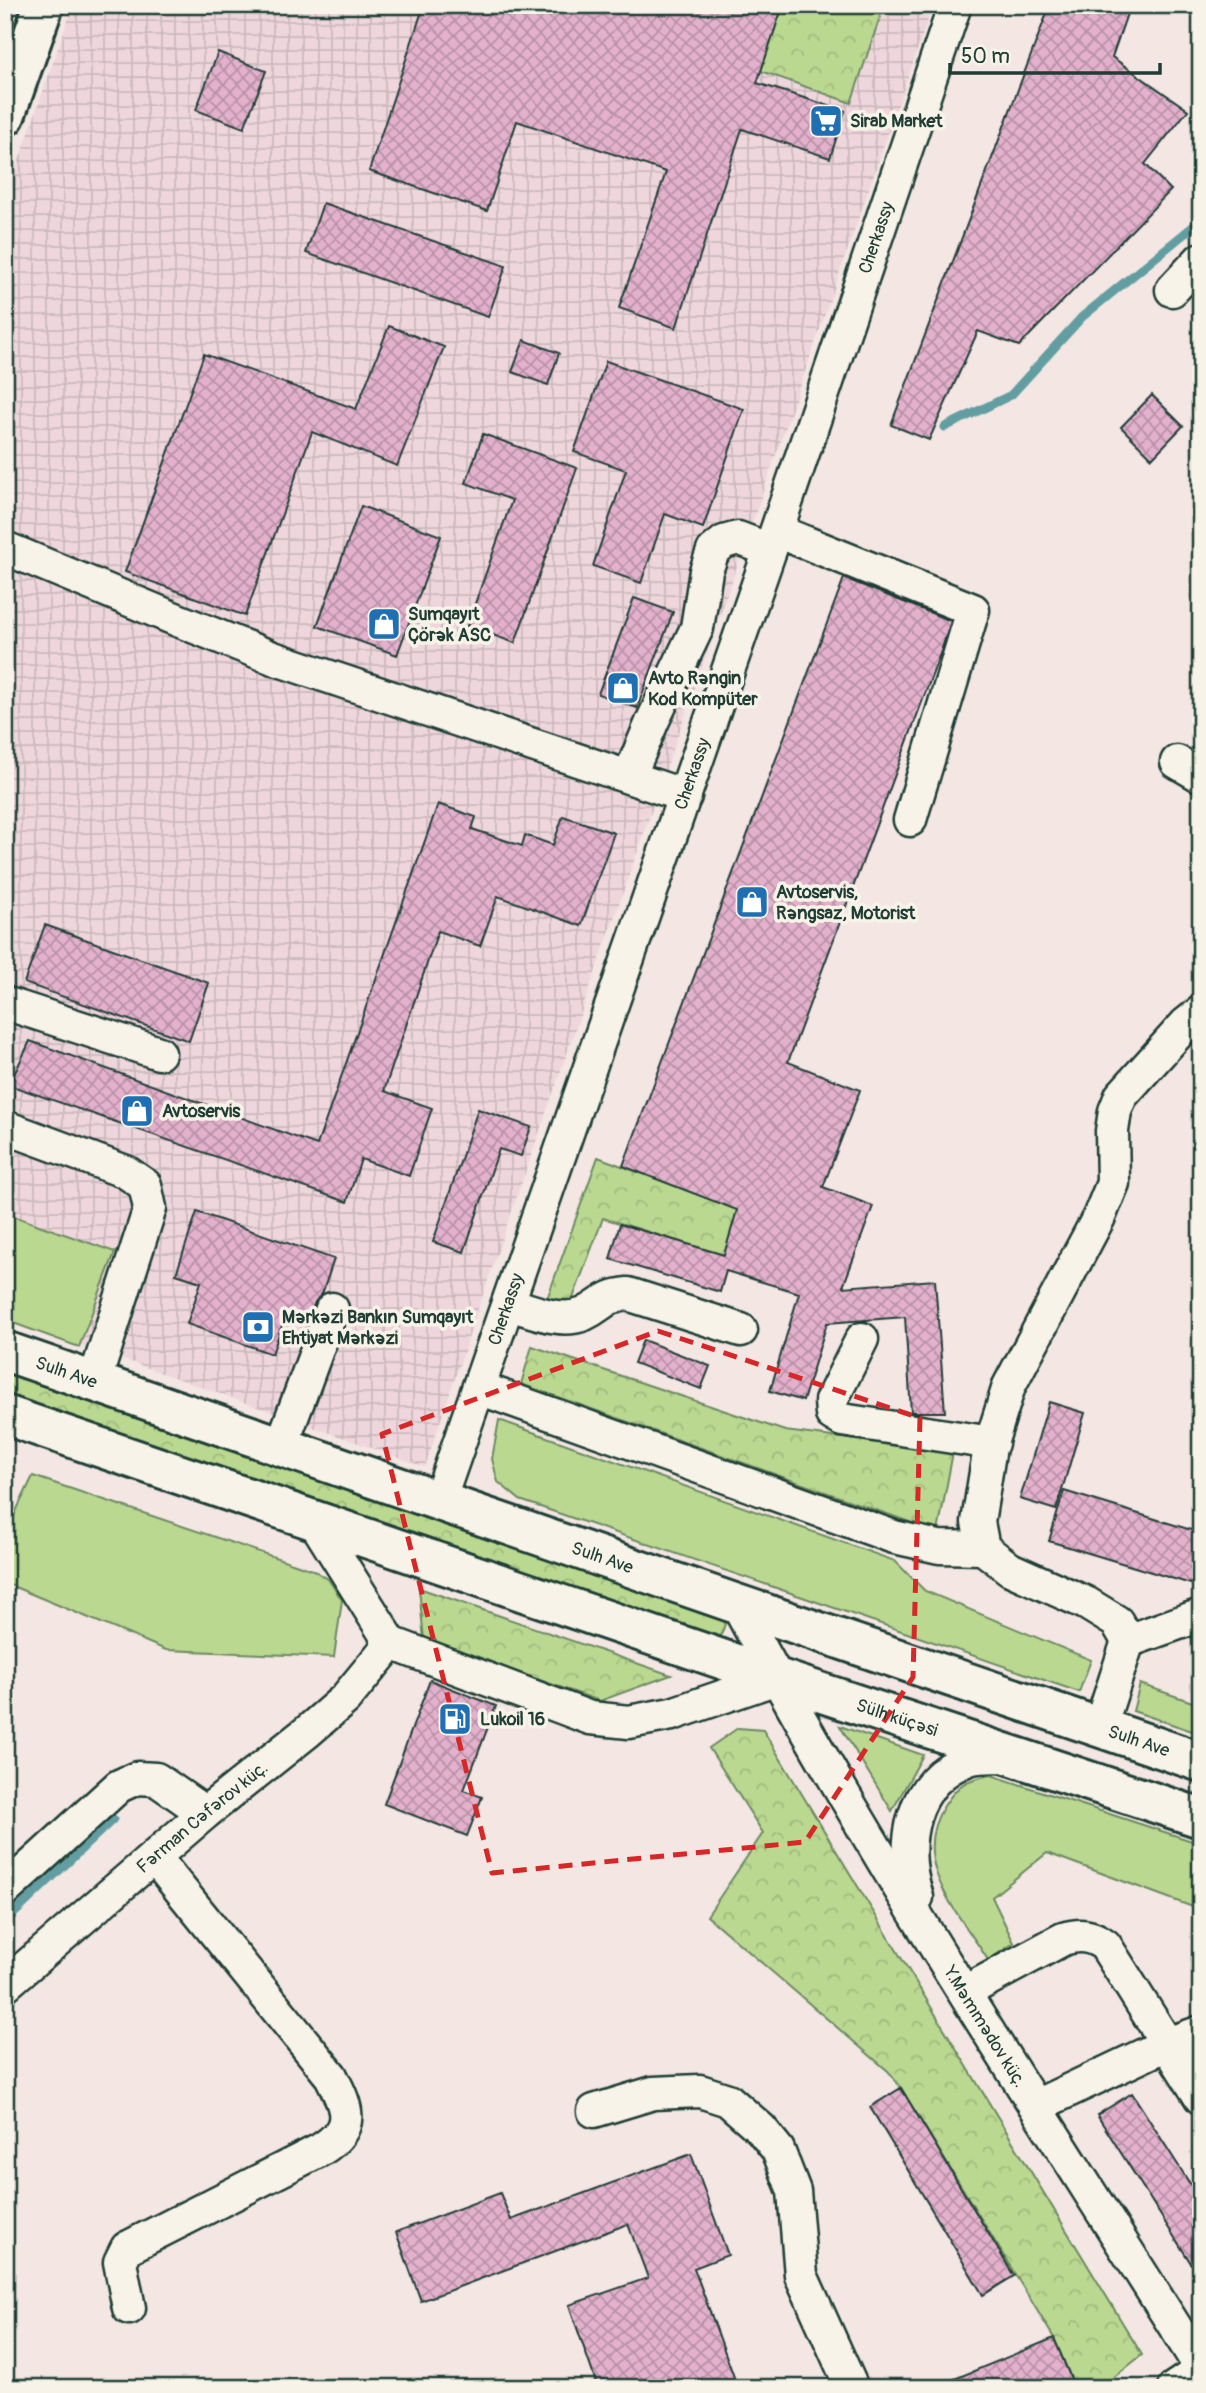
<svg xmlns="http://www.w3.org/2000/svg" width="1206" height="2393" font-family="Pangolin,sans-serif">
<defs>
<pattern id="industrial-grid" width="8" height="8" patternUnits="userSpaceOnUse" patternTransform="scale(1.75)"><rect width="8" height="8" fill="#eed6dc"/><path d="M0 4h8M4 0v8" fill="none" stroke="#ccb9bd"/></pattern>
<pattern id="forest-crowns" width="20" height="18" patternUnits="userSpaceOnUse" patternTransform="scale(1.75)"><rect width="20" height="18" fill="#bad890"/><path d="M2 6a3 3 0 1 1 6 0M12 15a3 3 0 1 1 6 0" fill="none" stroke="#9fba7d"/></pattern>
<pattern id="building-cross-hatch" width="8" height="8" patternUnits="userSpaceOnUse" patternTransform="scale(1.75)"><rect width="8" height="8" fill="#e4b1cd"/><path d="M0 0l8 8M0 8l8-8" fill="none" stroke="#b891a7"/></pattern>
</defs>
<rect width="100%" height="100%" fill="#f3e6e3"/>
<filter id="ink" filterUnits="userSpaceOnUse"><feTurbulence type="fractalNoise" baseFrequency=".0143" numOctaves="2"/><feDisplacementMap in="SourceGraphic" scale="14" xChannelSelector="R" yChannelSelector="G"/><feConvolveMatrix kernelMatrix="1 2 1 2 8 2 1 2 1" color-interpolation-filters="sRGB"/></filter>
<g filter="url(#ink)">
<path fill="url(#industrial-grid)" d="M 73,5 L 933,5 L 494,1262 L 425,1467 L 134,1363 L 5,1320 L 5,201 Z"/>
<path fill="#bad890" stroke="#6c8a62" stroke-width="2" d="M 5,1213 L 115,1252 L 79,1347 L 5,1320 Z
M 499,1420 L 895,1561 L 925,1591 L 1091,1660 L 1079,1692 L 520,1500 L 498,1482 L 492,1459 Z
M 33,1476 L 313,1570 L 328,1579 L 342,1600 L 334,1657 L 166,1650 L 5,1583 L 5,1534 Z
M 1140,1684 L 1201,1705 L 1201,1734 L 1133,1711 Z
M 840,1726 L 923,1755 L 892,1811 Z
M 991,1775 L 1201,1844 L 1201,1910 L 1047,1853 L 992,1897 L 1014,1943 L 988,1960 C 959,1913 908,1862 944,1806 C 958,1784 965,1780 991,1775 Z"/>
<path fill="url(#forest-crowns)" stroke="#6c8a62" stroke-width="2" d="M 783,5 L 884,5 L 851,103 L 761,71 Z
M 598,1157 L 855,1254 L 730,1235 L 724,1255 L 603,1218 L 570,1306 L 547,1299 Z
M 532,1346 L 785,1431 L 953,1452 L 938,1532 L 521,1384 Z
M 5,1373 L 726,1621 L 720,1638 L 5,1393 Z
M 419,1588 L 671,1675 L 600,1701 L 424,1640 Z
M 738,1728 L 763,1730 L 1142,2355 L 1100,2388 L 1075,2388 L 1054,2338 L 901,2088 L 888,2071 L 707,1916 L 763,1833 L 709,1748 Z"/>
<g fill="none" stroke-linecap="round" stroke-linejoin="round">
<path stroke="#629ea1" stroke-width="9" d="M 945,427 L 1011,395 L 1082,317 L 1195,225 L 1201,217
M 5,1922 L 113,1819"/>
</g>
<path fill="url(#building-cross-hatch)" stroke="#1f3d34" stroke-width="2" d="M 424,5 L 783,5 L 757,83 L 845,111 L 830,158 L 742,129 L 676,328 L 619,308 L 666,172 L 517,121 L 487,211 L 369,171 Z
M 1050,5 L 1130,5 L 1112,57 L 1188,110 L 1145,164 L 1171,190 L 1019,346 L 978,331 L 929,440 L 891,425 Z
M 218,52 L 266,71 L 244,128 L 196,110 Z
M 323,203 L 506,266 L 488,317 L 306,253 Z
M 389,326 L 444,347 L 397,466 L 312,432 L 245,616 L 125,572 L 204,354 L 356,409 Z
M 524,340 L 559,353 L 548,385 L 512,372 Z
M 606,361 L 744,409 L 703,528 L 665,514 L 641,583 L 593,566 L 626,470 L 574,452 Z
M 1152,395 L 1183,426 L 1152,458 L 1121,427 Z
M 483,434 L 577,468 L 515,643 L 467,626 L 512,500 L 466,483 Z
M 361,506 L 441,536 L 397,655 L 317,626 Z
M 844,578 L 951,621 L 941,651 L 788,1062 L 860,1090 L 823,1187 L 873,1206 L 843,1287 L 935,1280 L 945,1412 L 911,1412 L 905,1317 L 827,1323 L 803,1401 L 770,1391 L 799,1293 L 726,1271 L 720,1292 L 610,1259 L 620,1224 L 724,1255 L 737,1210 L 623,1166 Z
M 634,598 L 673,612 L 637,708 L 598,694 Z
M 438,804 L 476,817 L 472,829 L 522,846 L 525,835 L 553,845 L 563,816 L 614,833 L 581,926 L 498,896 L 480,946 L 438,931 L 384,1091 L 432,1108 L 409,1176 L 361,1159 L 347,1202 L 9,1085 L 30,1041 L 317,1145 Z
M 45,925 L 209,983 L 189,1041 L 24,983 Z
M 478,1109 L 531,1127 L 521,1156 L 499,1149 L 464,1252 L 433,1242 Z
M 197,1212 L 334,1259 L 322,1294 L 315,1302 L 308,1321 L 286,1314 L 272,1354 L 187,1324 L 201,1282 L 176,1274 Z
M 643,1340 L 710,1366 L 701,1389 L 634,1363 Z
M 1049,1402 L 1085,1413 L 1056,1510 L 1020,1499 Z
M 1064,1491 L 1201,1533 L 1201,1563 L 1194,1585 L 1049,1541 Z
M 430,1680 L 496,1706 L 464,1790 L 482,1797 L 467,1836 L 384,1804 Z
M 901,2088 L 1014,2276 L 983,2295 L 870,2107 Z
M 1132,2093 L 1201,2201 L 1201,2279 L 1097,2115 Z
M 691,2154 L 728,2255 L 694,2268 L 738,2388 L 598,2388 L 569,2305 L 648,2278 L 628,2224 L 421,2301 L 396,2232 L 500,2193 L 511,2220 Z
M 1054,2338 L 1075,2388 L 935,2388 L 935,2387 Z"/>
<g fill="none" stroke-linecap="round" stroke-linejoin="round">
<defs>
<g id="minor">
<path d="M 1172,290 L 1201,259"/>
<path d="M 777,531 L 973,610 L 910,820"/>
<path d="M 5,548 L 180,621 L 273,658 L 685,796"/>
<path d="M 1177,762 L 1201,776"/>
<path d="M 629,777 L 653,720 L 697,628 L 706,571 L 713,551 L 724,542 L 738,538 L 770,550"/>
<path d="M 5,1003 L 159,1053"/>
<path d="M 5,1127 L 126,1172 L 145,1185 L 150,1208 L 94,1383"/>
<path d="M 509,1304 C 531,1310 561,1324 584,1314 C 605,1304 602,1297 628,1294 L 741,1330"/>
<path d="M 862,1339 L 831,1401 L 832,1414 L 842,1420 L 992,1443"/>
<path d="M 479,1388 L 894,1537 L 939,1547 L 983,1548"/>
<path d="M 281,1447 L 332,1309"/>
<path id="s1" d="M 439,1501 L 770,550 L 955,5"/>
<path d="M 315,1522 L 391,1643 L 590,1718 L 629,1722 L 672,1714 L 777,1678"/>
<path id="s2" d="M 737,1604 C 877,1867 1043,2116 1201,2368"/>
<path d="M 1128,1641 L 1201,1615"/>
<path d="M 1100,1727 L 1128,1641 L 1117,1622 L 1086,1603 L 1010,1569 L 983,1548 L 978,1522 L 990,1447 L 1009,1386 L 1099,1217 L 1113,1183 L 1112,1131 L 1115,1111 L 1121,1096 L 1186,1024 L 1201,1012"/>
<path d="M 5,1890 L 119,1786 L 137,1778 L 156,1779 L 205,1813"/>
<path d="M 917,1897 C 900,1845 910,1780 969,1759 C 980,1755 995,1757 1007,1756"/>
<path id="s3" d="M 5,1985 L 205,1813 L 307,1732 L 345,1699 L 391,1643"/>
<path d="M 965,1992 L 1063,1939 C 1080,1934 1091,1935 1105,1945 L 1201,2098"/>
<path d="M 1036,2106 L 1167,2044 L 1201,2032"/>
<path d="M 594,2111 L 653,2093 L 700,2091 L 728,2100 L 761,2129 L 778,2150 L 794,2191 L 801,2275 L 852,2388"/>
<path d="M 129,2308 L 120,2262 L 127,2248 L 320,2150 C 356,2128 348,2109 331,2076 L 154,1857"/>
<path d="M 1174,2388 L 1201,2370"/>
</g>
<path id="major" d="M 5,116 L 44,5"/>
<g id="highway">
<path id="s4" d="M 5,1351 L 737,1604 L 1201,1762"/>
<path id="s5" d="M 5,1415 L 777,1678 L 1201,1818"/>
</g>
</defs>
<use href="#minor" stroke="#1f3d34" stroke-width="37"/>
<use href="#major" stroke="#1f3d34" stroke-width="44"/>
<use href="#highway" stroke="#1f3d34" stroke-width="44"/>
<use href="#minor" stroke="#f7f3e8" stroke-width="32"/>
<use href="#major" stroke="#f7f3e8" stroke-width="38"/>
<use href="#highway" stroke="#f7f3e8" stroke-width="38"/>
</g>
</g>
<path fill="none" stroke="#d62828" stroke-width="5" stroke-dasharray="14 9" stroke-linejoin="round" d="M 658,1331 L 920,1418 L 913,1677 L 805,1842 L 492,1873 L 382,1434 Z"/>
<defs>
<symbol id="supermarket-square" viewBox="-11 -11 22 22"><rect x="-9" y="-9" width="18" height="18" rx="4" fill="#1f6fb2" stroke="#f7f3e8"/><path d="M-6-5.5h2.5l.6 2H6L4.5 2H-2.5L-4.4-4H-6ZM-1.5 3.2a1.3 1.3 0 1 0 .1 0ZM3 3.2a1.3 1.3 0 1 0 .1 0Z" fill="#fff"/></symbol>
<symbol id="shop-square" viewBox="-11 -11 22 22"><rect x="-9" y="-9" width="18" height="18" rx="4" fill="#1f6fb2" stroke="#f7f3e8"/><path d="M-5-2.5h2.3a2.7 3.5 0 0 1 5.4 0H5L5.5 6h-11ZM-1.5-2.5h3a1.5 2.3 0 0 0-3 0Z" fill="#fff"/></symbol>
<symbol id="bank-square" viewBox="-11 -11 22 22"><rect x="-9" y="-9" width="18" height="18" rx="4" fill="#1f6fb2" stroke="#f7f3e8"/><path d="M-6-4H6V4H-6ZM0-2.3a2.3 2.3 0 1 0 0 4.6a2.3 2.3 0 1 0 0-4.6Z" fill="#fff"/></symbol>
<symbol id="fuel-square" viewBox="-11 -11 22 22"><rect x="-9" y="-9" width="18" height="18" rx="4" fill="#1f6fb2" stroke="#f7f3e8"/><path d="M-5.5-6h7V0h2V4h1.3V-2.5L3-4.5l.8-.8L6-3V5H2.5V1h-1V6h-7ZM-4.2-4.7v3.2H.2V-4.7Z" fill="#fff"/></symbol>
</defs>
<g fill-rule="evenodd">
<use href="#supermarket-square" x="807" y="102" width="38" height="38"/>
<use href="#shop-square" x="365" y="605" width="38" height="38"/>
<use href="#shop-square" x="604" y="669" width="38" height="38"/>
<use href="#shop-square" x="733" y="883" width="38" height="38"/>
<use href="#shop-square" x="118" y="1092" width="38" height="38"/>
<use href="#bank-square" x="239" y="1308" width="38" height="38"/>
<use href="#fuel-square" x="436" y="1700" width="38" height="38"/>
</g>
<g text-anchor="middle" stroke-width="7" stroke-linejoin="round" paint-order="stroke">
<g font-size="18" font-weight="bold" fill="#1f3d34" stroke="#f7f3e8" text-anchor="start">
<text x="850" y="127">Sirab Market</text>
<text x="408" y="620">Sumqayıt<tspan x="408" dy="21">Çörək ASC</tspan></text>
<text x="648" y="684">Avto Rəngin<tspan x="648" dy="21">Kod Kompüter</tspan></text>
<text x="776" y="898">Avtoservis,<tspan x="776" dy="21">Rəngsaz, Motorist</tspan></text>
<text x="162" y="1117">Avtoservis</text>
<text x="282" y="1323">Mərkəzi Bankın Sumqayıt<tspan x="282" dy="21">Ehtiyat Mərkəzi</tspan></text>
<text x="480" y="1725">Lukoil 16</text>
</g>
<g font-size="18" fill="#1f3d34" stroke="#f7f3e8">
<text dy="6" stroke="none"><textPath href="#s1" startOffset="1337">Cherkassy</textPath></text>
<text dy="6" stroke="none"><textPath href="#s1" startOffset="770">Cherkassy</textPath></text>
<text dy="6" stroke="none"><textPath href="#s1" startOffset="203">Cherkassy</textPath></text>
<text dy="6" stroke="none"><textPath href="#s4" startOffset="65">Sulh Ave</textPath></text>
<text dy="6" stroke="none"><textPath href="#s4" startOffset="632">Sulh Ave</textPath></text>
<text dy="6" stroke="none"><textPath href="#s5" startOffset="942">Sülh küçəsi</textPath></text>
<text dy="6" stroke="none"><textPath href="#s4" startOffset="1199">Sulh Ave</textPath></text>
<text dy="6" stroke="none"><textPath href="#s3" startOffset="259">Fərman Cəfərov küç.</textPath></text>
<text dy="6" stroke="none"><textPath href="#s2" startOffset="490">Y.Məmmədov küç.</textPath></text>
</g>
</g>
<rect width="1206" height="2393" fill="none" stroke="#f7f3e8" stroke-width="28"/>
<rect x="14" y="14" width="1178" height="2365" fill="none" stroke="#1f3d34" stroke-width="2.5" filter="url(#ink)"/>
<path d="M950 63v10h210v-10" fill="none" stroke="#1f3d34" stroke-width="3.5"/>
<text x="961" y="63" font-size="21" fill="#1f3d34" stroke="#f7f3e8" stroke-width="5" paint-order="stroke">50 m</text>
</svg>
